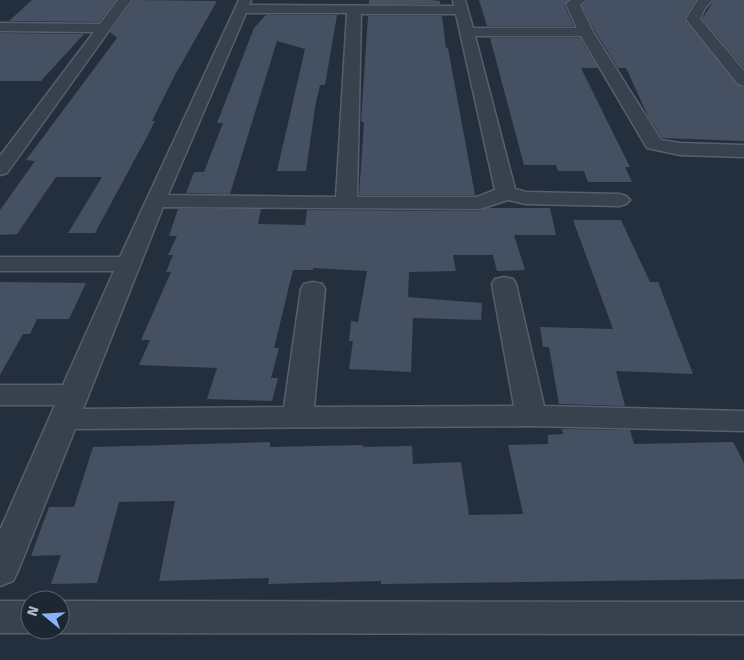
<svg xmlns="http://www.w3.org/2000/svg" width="744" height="660" font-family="'Fira Sans',sans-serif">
<rect width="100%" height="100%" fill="#242f3e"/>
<path fill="#455162" d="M 32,0 L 116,0 L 99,22 L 9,21 Z
M 133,0 L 217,1 L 175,75 L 152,121 L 155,121 L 149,133 L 95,233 L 68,233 L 102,177 L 56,177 L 17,234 L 0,235 L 0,210 L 35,161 L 26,160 L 117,38 L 110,32 Z
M 369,0 L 430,0 L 440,1 L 440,4 L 369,4 Z
M 479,0 L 568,0 L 564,5 L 574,26 L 487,26 Z
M 588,0 L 696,0 L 684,19 L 737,85 L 744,88 L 744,141 L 662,138 L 648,116 L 626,68 L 618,68 L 595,31 L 582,6 Z
M 714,0 L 744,0 L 744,68 L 702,19 Z
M 266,15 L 337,15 L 325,85 L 320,85 L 315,107 L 306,171 L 277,171 L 305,49 L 277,41 L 230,194 L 186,193 L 194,172 L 204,172 L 223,123 L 217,123 L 254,28 Z
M 368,16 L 442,16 L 446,48 L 448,48 L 475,195 L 359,195 L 364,123 L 361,121 Z
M 0,33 L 84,34 L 41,81 L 0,81 Z
M 490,38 L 580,38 L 598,68 L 581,68 L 630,167 L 625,167 L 632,182 L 588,182 L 584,171 L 558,171 L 556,165 L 524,165 Z
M 488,208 L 550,208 L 556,235 L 514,235 L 525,270 L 497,271 L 493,255 L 453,255 L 456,271 L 409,272 L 408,297 L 482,303 L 481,320 L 413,318 L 411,372 L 349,369 L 353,341 L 349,341 L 351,321 L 358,322 L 367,271 L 313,268 L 313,270 L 293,270 L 274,348 L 279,348 L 271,378 L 278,378 L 272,401 L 207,399 L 217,368 L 139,365 L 150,340 L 141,340 L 171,272 L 166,272 L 173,255 L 168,255 L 177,236 L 169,236 L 178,209 L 261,209 L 258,224 L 305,225 L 307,210 L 480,211 Z
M 573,220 L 621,220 L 650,282 L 658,282 L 693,374 L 616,371 L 625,406 L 559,404 L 549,347 L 543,347 L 540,327 L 613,329 Z
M 0,282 L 86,283 L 69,319 L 37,319 L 30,334 L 23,334 L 0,375 Z
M 562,429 L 630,430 L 634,444 L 733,442 L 744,463 L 744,579 L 381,584 L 381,581 L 268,584 L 269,578 L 159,581 L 175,501 L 119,502 L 97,583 L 51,584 L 61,555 L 31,556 L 49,507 L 74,507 L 93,447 L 270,442 L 270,447 L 363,445 L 363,447 L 412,446 L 413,464 L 461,462 L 469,515 L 523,514 L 508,445 L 548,444 L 548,435 L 563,434 Z"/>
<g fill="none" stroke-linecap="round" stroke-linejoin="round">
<defs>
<path id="minor" d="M 118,0 L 131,0 L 7,173 L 0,175 L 0,156 L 94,32 L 0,31 L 0,23 L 100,24 Z
M 239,0 L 251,0 L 249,5 L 454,6 L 453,0 L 465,0 L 473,28 L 577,28 L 566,4 L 571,0 L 586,0 L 580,5 L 593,32 L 661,140 L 680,143 L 744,145 L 744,157 L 680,155 L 647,148 L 581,36 L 475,36 L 515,189 L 526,192 L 619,194 L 626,196 L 630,200 L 626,204 L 619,206 L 526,204 L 508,200 L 480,209 L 163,207 L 83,409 L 284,407 L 301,289 L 304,284 L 313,282 L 322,284 L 325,289 L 314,407 L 514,406 L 492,284 L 495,279 L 504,277 L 513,279 L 516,284 L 544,406 L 744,411 L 744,431 L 531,426 L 75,429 L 18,571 L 13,581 L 0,586 L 0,530 L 55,405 L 0,405 L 0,385 L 63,385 L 114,271 L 0,271 L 0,257 L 120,257 ZM 246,13 L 347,13 L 336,197 L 168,195 ZM 361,14 L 456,14 L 495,190 L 477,197 L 357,197 Z
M 698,0 L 712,0 L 705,8 L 700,19 L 744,71 L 744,86 L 738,84 L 686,19 Z
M 0,601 L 30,601 L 30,630 L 39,630 L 30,633 L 0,633 Z
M 60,601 L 744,602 L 744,634 L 60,633 L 51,630 L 60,630 Z"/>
</defs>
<use href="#minor" stroke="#565f6c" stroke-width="3"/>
<use href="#minor" fill="#38414e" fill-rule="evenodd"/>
</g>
<g transform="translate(45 615) rotate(288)"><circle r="24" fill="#1d2633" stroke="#59626f"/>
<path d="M0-4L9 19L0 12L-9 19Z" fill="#8ab4f8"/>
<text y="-8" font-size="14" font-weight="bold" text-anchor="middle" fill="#b4bcc9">N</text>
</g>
</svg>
